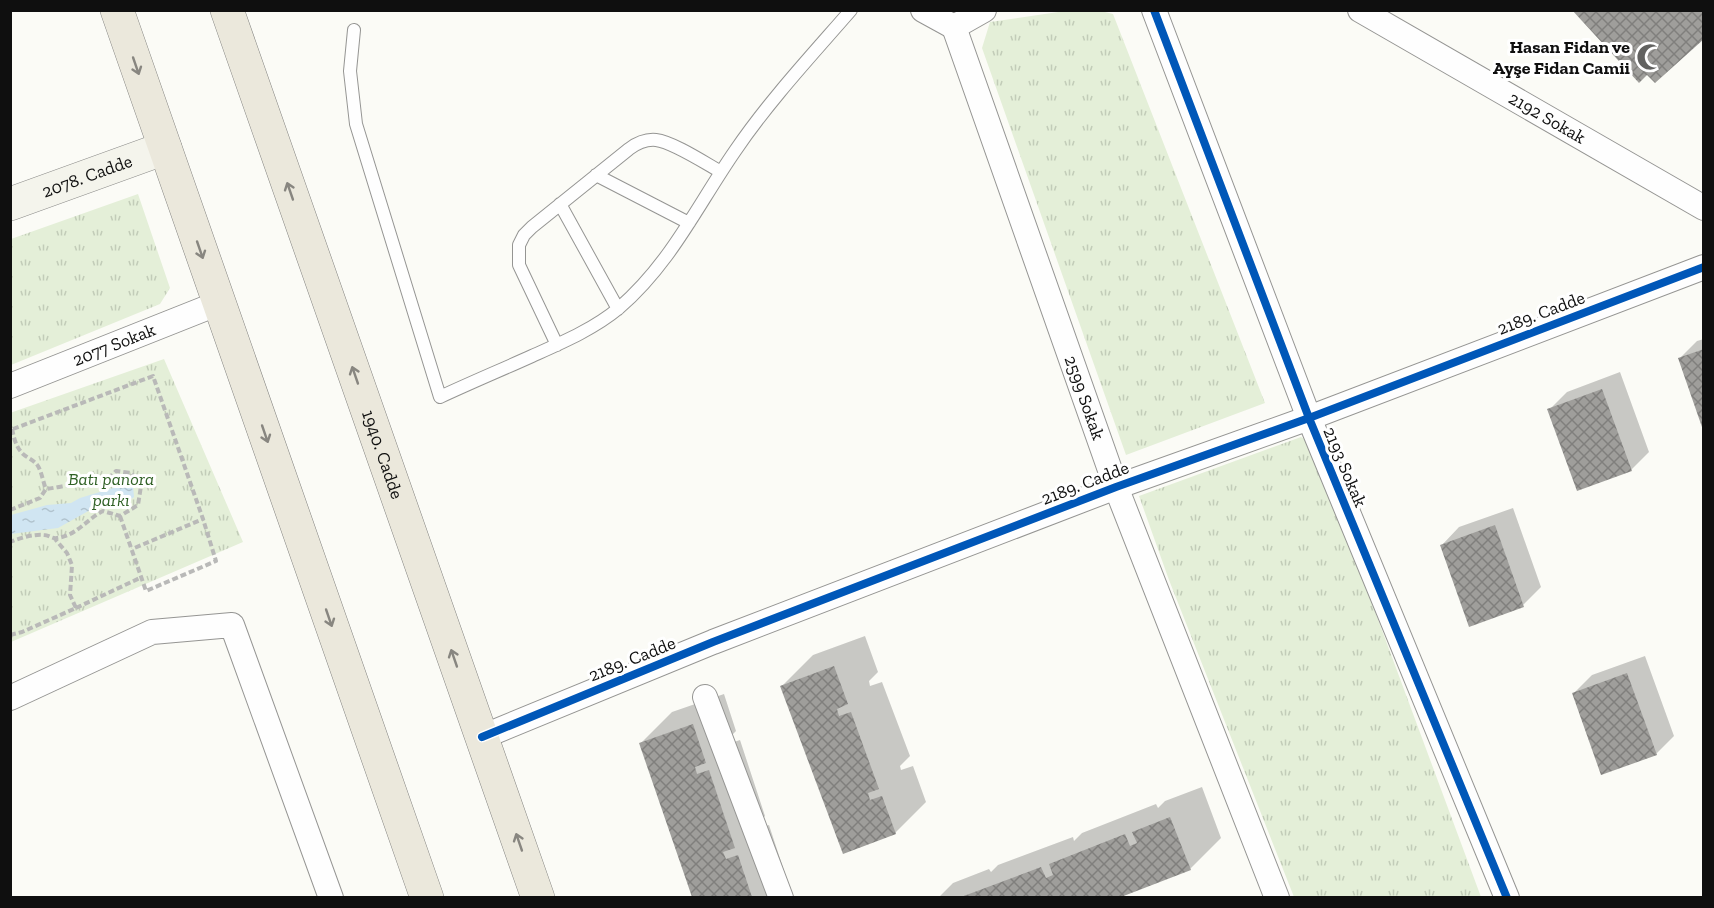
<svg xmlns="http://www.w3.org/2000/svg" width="1714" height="908" font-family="'Zilla Slab',serif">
<defs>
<pattern id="park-tufts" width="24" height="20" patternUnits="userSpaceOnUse" patternTransform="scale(1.5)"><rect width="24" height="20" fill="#e4efd8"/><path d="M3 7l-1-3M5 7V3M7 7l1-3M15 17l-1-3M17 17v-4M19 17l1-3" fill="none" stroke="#c2ccb8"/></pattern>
<pattern id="water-ripples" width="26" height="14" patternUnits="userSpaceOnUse" patternTransform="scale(1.5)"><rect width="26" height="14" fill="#d0e5f2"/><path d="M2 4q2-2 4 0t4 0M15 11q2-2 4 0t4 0" fill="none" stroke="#b1c3ce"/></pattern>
<pattern id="building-cross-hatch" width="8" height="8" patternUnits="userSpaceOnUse" patternTransform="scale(1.5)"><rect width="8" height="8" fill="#9f9e9b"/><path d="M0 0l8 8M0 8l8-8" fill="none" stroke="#807f7d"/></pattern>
</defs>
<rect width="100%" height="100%" fill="#fbfbf6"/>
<path fill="url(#park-tufts)" d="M 1065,11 L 1101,11 L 1113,14 L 1265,403 L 1126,455 L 982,48 L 990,22 Z
M 138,194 L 170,288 L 160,304 L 11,365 L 11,239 Z
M 164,359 L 243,542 L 11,642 L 10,413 Z
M 1301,437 L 1311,443 L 1317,455 L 1481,897 L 1294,897 L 1169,580 L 1139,496 Z"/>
<path fill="url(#water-ripples)" d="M 126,482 L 133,485 L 134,497 L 125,503 L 113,497 L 101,500 L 92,509 L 58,528 L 11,534 L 11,515 L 47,505 L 71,503 L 80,498 L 113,488 Z"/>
<path fill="#0003" d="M 1704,339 L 1704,427 L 1679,359 L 1697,341 Z
M 1620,372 L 1649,452 L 1631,470 L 1549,410 L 1567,392 Z
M 1513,508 L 1541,587 L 1523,605 L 1442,545 L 1459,527 Z
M 865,636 L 878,672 L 869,681 L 870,686 L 882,682 L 910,756 L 900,766 L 901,770 L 913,766 L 926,802 L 895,833 L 782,686 L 813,655 Z
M 1645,656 L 1674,736 L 1656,754 L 1574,693 L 1592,675 Z
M 724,694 L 736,731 L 727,740 L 728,744 L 740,740 L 765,816 L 756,826 L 757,829 L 769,825 L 793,898 L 693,898 L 641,743 L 672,712 Z
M 1202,787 L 1221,838 L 1190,869 L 1116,898 L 938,898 L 953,883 L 989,869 L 991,872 L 998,865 L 1073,837 L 1074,841 L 1082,833 L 1156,804 L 1158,808 L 1165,801 Z"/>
<path fill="url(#building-cross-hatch)" d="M 1572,10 L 1704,10 L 1704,39 L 1655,83 L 1647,75 L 1639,83 Z
M 1704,349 L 1704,430 L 1703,430 L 1678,358 Z
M 1602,389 L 1632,471 L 1577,491 L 1547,409 Z
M 1495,525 L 1524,607 L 1469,627 L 1440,545 Z
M 834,666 L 848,704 L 837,709 L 839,716 L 851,712 L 879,789 L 868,793 L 870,800 L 882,796 L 896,834 L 843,854 L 780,686 Z
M 1627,673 L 1657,755 L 1601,775 L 1572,693 Z
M 693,724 L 706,763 L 695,767 L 697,774 L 709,770 L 735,848 L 723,852 L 726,859 L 738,855 L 752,897 L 692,897 L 639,743 Z
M 1170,817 L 1191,870 L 1121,897 L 961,897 L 1041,867 L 1046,878 L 1053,875 L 1049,864 L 1125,834 L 1130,846 L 1137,843 L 1132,832 Z"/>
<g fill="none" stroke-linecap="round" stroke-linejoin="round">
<defs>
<path id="lane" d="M 354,30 L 350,71 L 356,124 L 440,397 C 470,383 501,370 532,356 C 561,343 594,329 619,308 C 671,263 697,206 735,151 C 769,101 811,56 851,10
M 596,175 L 689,223
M 560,204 L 618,309
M 557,345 L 519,265 L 519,245 L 524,235 L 532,227 L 629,149 C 637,143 646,139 656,140 C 673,142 705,163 721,172"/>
<g id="street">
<path d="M 923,10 L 954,27"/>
<path d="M 1154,10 L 1309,418 L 1507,898"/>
<path id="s1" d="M 1360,10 L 1704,208"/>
<path id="s2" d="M 954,27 L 1116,487 L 1277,898"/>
<path d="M 954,27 L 984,10"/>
<path id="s3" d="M 10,386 L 219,303"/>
<path d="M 705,697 L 781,898"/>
<path d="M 10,698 L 152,632 L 232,625 L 331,898"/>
<path d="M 482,737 L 713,642 L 1116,487 L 1309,418 L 1704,267"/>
</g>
<g id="secondary">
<path id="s4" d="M 10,204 L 165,148"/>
</g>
<g id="primary">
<path d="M 117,10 L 427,898"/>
<path id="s5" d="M 227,10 L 538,898"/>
</g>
</defs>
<use href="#lane" stroke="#959593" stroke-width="14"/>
<use href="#street" stroke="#959593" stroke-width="26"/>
<use href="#secondary" stroke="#8c8c8a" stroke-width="34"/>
<use href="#primary" stroke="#838380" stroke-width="34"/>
<path stroke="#b9b9b8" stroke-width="4" stroke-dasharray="6 3" stroke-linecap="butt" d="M 12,429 C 14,437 15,446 23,454 C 29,459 34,460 38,466 C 42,473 43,482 46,489
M 13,429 L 153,376 L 203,519 L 132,549
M 10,510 L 40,498 L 46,489 C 56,488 69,484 79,485 C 102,486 99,488 116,471 L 131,473 L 141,486 L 138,505 L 120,516 L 103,511 C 87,519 76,536 57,538 C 52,539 49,535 44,535 C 33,534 20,538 10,542
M 120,516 L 146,591 L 216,561 L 203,519
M 76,608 L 142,577
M 10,635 L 22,632 L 76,608 L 70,595 L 72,565 L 67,553 L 55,539"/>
<use href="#lane" stroke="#fefefe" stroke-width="12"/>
<use href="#street" stroke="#fefefe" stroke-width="24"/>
<use href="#secondary" stroke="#f4f4ec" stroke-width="33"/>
<use href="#primary" stroke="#ebe8dc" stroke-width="33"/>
<defs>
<path id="cycleway" d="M 1154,10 L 1309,418 L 1507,898
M 482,737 L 713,642 L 1116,487 L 1309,418 L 1704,267"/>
</defs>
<use href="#cycleway" stroke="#fff" stroke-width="11"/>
<use href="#cycleway" stroke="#0057b8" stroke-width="8"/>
</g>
<defs><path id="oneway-shaft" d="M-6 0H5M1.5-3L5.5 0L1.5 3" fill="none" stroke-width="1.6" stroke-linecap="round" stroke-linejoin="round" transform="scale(1.5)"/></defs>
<g stroke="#888680">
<use href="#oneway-shaft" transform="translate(136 66) rotate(71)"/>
<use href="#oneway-shaft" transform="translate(290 191) rotate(-109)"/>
<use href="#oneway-shaft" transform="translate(200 250) rotate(71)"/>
<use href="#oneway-shaft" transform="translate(355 375) rotate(-109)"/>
<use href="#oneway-shaft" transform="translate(265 434) rotate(71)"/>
<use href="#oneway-shaft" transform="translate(329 618) rotate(71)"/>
<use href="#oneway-shaft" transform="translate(454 658) rotate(-109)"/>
<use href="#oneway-shaft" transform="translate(519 842) rotate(-109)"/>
</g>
<defs>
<symbol id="mosque-bare" viewBox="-9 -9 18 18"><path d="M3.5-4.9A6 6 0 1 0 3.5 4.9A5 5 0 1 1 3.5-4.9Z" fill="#626260" stroke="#fff" stroke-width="2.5" paint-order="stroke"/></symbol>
</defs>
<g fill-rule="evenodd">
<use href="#mosque-bare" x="1631" y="38" width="38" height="38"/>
</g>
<g text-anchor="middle" stroke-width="6" stroke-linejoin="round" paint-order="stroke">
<g font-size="18" font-weight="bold" fill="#0f0f0f" stroke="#fff" text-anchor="end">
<text x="1630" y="53">Hasan Fidan ve<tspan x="1630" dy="21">Ayşe Fidan Camii</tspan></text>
</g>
<g font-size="18" fill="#0f0f0f" stroke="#fff">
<text dy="6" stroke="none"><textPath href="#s1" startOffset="216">2192 Sokak</textPath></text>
<text dy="6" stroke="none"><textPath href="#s4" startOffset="82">2078. Cadde</textPath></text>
<text transform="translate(1541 313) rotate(-21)" y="6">2189. Cadde</text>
<text dy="6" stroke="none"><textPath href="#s3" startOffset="112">2077 Sokak</textPath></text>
<text dy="6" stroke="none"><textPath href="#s2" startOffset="393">2599 Sokak</textPath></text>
<text dy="6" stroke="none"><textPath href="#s5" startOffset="471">1940. Cadde</textPath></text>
<text transform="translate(1345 467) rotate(67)" y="6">2193 Sokak</text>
<text transform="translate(1085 483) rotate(-21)" y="6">2189. Cadde</text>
<text transform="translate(632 659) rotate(-22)" y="6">2189. Cadde</text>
</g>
<g font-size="18" font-style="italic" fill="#306126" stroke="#fff">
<text x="111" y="485">Batı panora<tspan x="111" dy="21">parkı</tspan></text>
</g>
</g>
<rect width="1714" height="908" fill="none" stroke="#0f0f0f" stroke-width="24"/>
</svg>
